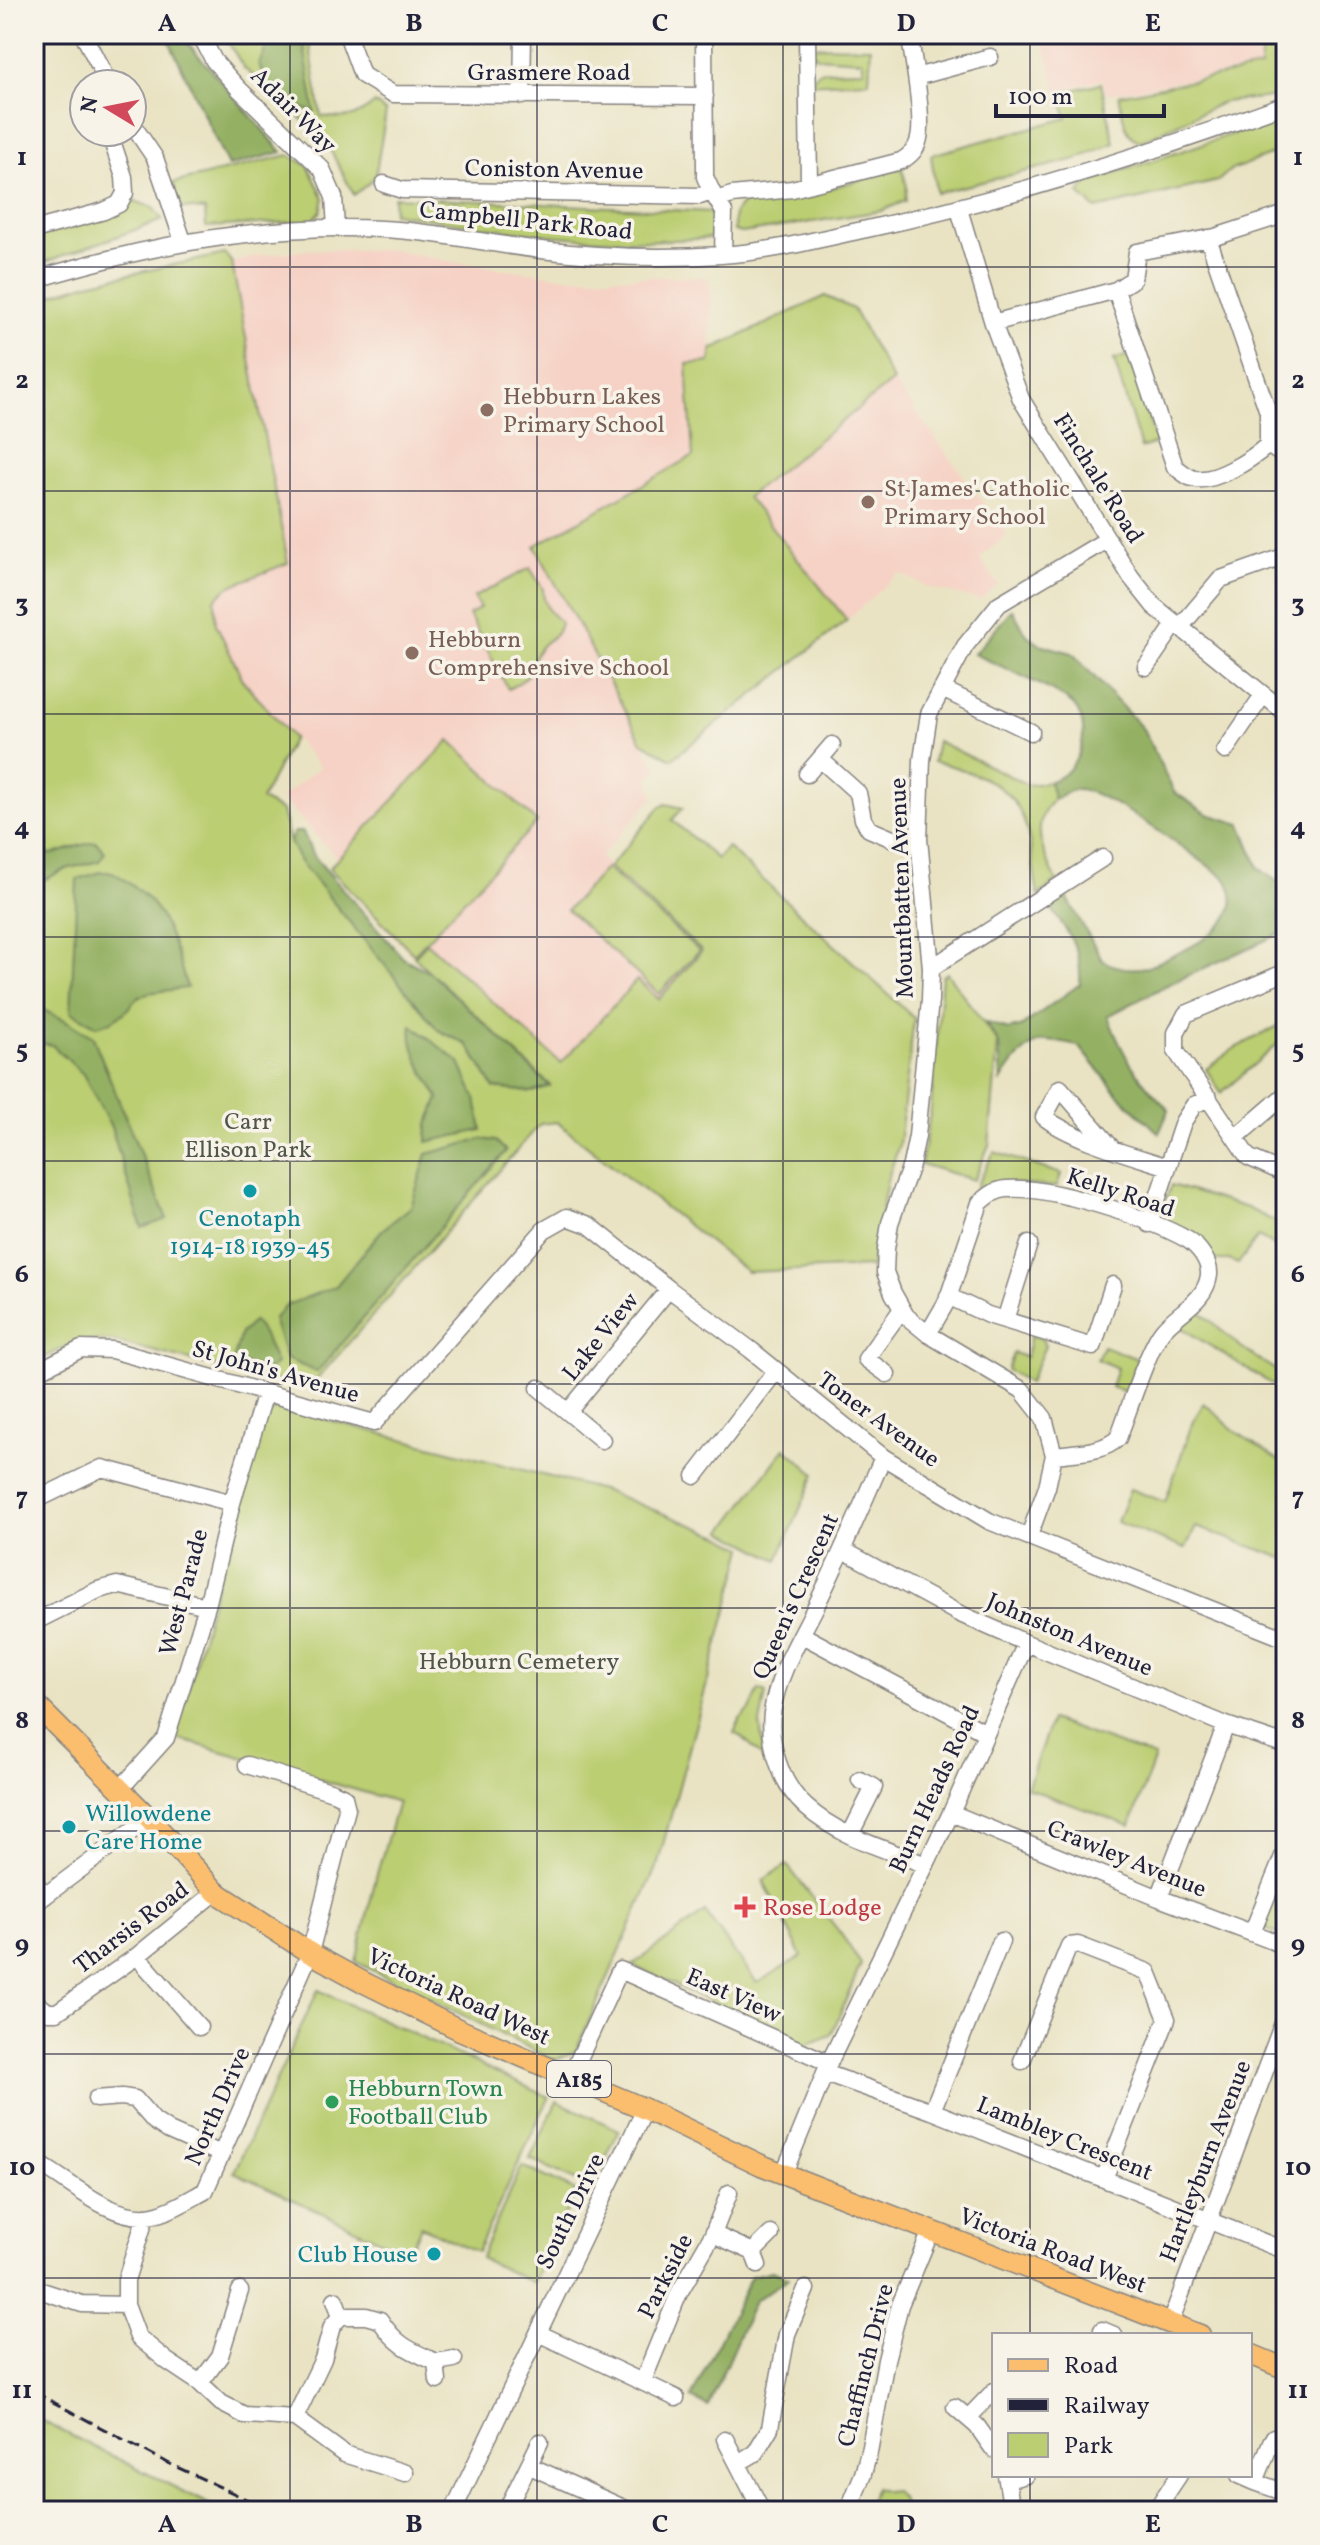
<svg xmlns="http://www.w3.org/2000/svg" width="1320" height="2545" font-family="Vollkorn,serif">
<rect width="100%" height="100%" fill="#f7f3e8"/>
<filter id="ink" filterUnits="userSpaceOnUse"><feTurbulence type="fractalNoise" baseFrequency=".0125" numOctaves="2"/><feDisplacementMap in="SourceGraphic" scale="16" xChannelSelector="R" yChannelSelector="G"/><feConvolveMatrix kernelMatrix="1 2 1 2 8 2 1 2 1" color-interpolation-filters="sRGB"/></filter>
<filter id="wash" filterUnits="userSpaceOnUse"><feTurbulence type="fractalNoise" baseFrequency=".006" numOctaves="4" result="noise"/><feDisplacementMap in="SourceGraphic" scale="32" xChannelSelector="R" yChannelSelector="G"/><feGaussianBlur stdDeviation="1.8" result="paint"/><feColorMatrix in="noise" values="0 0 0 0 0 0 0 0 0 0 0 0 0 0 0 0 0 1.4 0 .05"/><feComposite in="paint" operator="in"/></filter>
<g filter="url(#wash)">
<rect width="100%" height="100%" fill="#e9e3c3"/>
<path fill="#f6d1c5" d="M 1041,34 L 1259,34 L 1259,67 L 1106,94 L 1102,79 L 1057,91 Z
M 311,250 L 393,250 L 458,263 L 566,277 L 707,277 L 711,297 L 710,362 L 687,364 L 694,456 L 535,546 L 657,769 L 649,778 L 653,797 L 600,857 L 702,951 L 659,999 L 637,980 L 561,1064 L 427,943 L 414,957 L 328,868 L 337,858 L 281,798 L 320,767 L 244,682 L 216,624 L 215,599 L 228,587 L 288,563 L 232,263 L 261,255 Z
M 893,381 L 1007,535 L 979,558 L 998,584 L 980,600 L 930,588 L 899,573 L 847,620 L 747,496 Z"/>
<path fill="#bbce72" stroke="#6e7856" stroke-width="2" d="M 223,34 L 308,34 L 321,116 C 344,120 358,118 375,103 L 386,112 L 375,178 L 354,195 L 325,140 L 244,68 Z
M 1263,34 L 1286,34 L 1286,90 L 1270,97 L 1223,102 L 1142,141 C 1123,140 1123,111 1119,95 L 1260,68 Z
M 807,46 L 871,47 L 869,81 L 807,84 L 820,71 L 864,70 L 862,60 L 817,57 Z
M 1101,83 L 1114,143 L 1077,159 L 936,193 L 931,155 L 1067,118 L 1061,93 Z
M 1274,120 L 1285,149 L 1229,171 L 1218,181 L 1096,209 L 1079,194 L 1089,182 Z
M 289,155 L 308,166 L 324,198 L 321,211 L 312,221 L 206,227 L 205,210 L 181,208 L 173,183 Z
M 902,168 L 907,187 L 905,201 L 881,211 L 742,233 L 734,231 L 734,213 L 745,201 L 802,196 Z
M 394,197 L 713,212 L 711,238 C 602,247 500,230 393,213 Z
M 131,200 L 152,207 L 163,220 L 34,266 L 34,237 L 119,213 Z
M 225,254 L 232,263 L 288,563 L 228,587 L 215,599 L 216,624 L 244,682 L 293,738 L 261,800 L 282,811 L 290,842 L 438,1030 L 468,1045 L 494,1088 L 532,1092 L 550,1085 L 414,957 L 427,943 L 561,1063 L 637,980 L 659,999 L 702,951 L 609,867 L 659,808 L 666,804 L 683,808 L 672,820 L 717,859 L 727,847 L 914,1018 L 899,1145 L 887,1181 L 871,1267 L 747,1272 L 557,1122 L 540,1124 L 312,1385 L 274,1381 L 112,1341 C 78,1338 63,1347 34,1363 L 34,301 L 88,283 Z
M 825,296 L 853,309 L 893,381 L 747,497 L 847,620 L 672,759 L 642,742 L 535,546 L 693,456 L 687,364 L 710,362 L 712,349 Z
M 1129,355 L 1156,443 L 1141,448 L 1114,360 Z
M 530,568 L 543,589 L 544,600 L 549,611 L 561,623 C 558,637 548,638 540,648 C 523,669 541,672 508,689 L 469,615 L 480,608 L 474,597 Z
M 450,740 L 537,822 L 414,954 L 329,868 Z
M 937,741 L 1028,785 L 1049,782 L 1054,799 C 1028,824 1043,853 1057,881 L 1038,895 C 1028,842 1033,796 976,775 C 962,769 948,764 933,762 Z
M 606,868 L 699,951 L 659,994 L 567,910 Z
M 947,973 L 998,1043 L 989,1145 L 974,1180 L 921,1164 L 931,1109 L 942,976 Z
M 1286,1022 L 1286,1037 L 1221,1093 L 1206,1069 L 1235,1048 Z
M 994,1152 L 1061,1174 L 1057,1187 L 1000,1183 L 986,1186 L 973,1202 L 977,1185 Z
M 1171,1185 L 1247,1208 L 1286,1227 L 1286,1252 L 1258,1237 L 1238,1264 L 1229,1260 L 1215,1260 L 1162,1222 L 1160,1216 Z
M 1198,1310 L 1243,1349 L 1286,1377 L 1286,1393 L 1180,1327 Z
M 1031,1335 L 1042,1339 L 1045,1346 L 1029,1383 L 1007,1370 L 1013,1353 L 1026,1357 Z
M 1103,1346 L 1138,1359 L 1126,1392 L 1111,1387 L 1117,1368 L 1097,1359 Z
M 1204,1403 L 1235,1431 L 1286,1465 L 1286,1559 L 1196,1527 L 1185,1549 L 1117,1522 L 1130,1489 L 1165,1502 L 1193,1421 Z
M 278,1407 L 605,1491 L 721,1536 L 744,1548 L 658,1863 L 576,2051 L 553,2060 L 356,1962 L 376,1877 L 398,1802 L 175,1738 L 261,1419 Z
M 785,1448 L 815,1474 L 778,1560 L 723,1531 Z
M 759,1690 L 766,1693 L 760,1724 L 765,1760 C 754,1750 748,1739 734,1733 L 740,1719 L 750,1710 Z
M 1051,1720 L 1155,1757 L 1130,1826 L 1027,1788 Z
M 787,1865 L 841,1934 L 861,1964 L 831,2035 L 805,2045 L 632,1965 L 705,1912 L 757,1983 L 802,1956 L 763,1880 Z
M 1286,1868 L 1286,1937 L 1265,1929 L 1264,1922 Z
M 318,1990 L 549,2097 L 477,2252 L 421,2226 L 408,2253 L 234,2172 Z
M 557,2101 L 619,2130 L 592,2188 L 530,2159 Z
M 522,2166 L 576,2191 L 533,2283 L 480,2258 Z
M 34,2417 L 222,2511 L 34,2511 Z
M 875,2488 L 885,2492 L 894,2491 L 902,2499 L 906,2511 L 864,2511 Z"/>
<path fill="#94b164" stroke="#5b6a50" stroke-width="2" d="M 166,34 L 180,34 L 282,152 L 228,166 Z
M 272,34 L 302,34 L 315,112 L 271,99 L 259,64 Z
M 1012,609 L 1027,635 L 1039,644 L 1072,653 L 1143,729 L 1174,792 L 1208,814 L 1241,824 L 1259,868 L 1283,886 L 1279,899 L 1282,933 L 1169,984 L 1108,1016 C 1122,1055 1139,1080 1169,1110 L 1159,1133 L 1118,1094 L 1079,1046 C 1069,1045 1056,1040 1045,1041 C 1026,1043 1010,1066 1001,1081 L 999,1043 L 985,1022 L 1009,1030 L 1022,1026 L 1080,984 C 1082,946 1067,932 1047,902 L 1064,892 L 1102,960 C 1116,969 1131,970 1148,967 C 1180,951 1255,927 1226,879 C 1199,859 1106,789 1076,789 C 1069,789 1061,796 1054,799 L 1049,782 C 1066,775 1075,767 1081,747 C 1085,734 1084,717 1074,706 C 1060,691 995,664 974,654 Z
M 294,832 L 303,832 L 312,854 L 403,958 L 431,973 L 550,1086 L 532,1092 L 494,1088 L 468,1045 L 438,1030 L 300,862 L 290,842 Z
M 96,842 L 105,852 L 99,861 L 66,869 L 34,885 L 34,853 C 51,860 76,844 96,842 Z
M 113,872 C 128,882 146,894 157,910 C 171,933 180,963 187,988 L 147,993 L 136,999 L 124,1013 L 109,1022 L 97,1026 L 71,1012 L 77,879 L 101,872 Z
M 34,1006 L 63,1019 L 93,1037 L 167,1219 L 142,1228 L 111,1127 L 83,1074 L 52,1045 L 34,1042 Z
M 412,1025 L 460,1063 L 476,1099 L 482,1130 L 427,1142 L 428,1125 L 439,1098 C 427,1076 408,1051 412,1025 Z
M 482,1139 L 496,1141 L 506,1151 L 317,1372 L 286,1359 L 273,1319 L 287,1305 L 336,1286 L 382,1230 L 411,1207 L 427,1154 Z
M 254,1321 L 265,1338 L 276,1364 L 269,1370 L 233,1361 L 241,1333 Z
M 772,2271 L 789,2278 L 754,2301 L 708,2406 L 691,2398 L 751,2276 Z"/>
</g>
<g filter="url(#ink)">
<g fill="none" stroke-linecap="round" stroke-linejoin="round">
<defs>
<path id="minor" d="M 83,34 L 109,84
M 200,34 L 214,61 L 239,89 L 322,169 L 334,197 L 336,228
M 347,34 L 362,75 L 393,94 L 705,96
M 704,34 L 705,169 L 705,177 L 712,192
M 807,34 L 809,184
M 916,77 L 990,57
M 522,96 L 523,34
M 132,124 L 155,158 L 183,241
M 384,184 L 402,190 L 700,196 L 712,192 L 724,212 L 723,255
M 719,199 L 732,195 L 792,189 L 901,161 C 908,157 916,150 918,142 C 925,123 913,56 909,34
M 959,209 L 993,323 L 1021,399 L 1131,577 L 1154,606 L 1286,713
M 34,230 L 104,211 L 119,204 L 125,193 L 124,177 L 109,132
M 1208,238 L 1268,412 L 1268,445 L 1286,457
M 34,280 C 147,245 264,223 382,229 C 435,231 489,244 541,250 C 600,257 663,259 721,255 C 770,252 820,239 867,229 C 1007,199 1151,153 1286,104
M 1116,290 L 1175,467 C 1180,470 1186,476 1192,478 C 1213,485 1252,459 1268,445
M 993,323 L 1116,290 L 1133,279 L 1137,252 L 1215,237 L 1286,214
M 1181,626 L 1221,579 L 1286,556
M 1146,667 L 1176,623
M 942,689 L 1031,732
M 1225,751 L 1263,695
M 820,759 L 832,745
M 807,774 L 820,759 L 858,793 L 863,819 L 869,829 L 895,840 L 919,839
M 931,968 L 1103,858
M 1286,972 L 1186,1014 L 1176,1033 L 1176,1051 L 1248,1157 L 1286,1174
M 1235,1138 L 1286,1094
M 1111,1147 L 1060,1088 L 1044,1117 C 1073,1140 1132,1155 1168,1167
M 1149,1224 L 1183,1122 L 1194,1105 L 1209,1098
M 948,1296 L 988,1315 L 1093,1347 L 1113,1285
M 1005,1320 L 1029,1244
M 928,1334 L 947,1301 L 980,1203 C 988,1196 995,1190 1006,1189 C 1050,1185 1149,1218 1188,1240 C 1199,1247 1210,1262 1209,1275 C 1206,1301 1178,1312 1163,1330 C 1148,1348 1128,1413 1118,1438 C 1103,1453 1075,1452 1054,1455
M 34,1373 L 81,1349 L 112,1350 L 374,1423 L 544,1230 L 567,1217 L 589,1225 L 669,1289 L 751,1350 L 883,1457 L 989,1521 L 1286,1639
M 887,1374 L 866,1359 L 902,1309
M 539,1388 L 602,1440
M 568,1412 L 669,1289
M 883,1457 C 862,1506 841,1554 818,1602 C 801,1637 777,1674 772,1713 C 768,1745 782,1786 806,1807 C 839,1837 886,1849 926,1865
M 695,1476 L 776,1371
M 34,1501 L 102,1468 L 232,1503
M 1029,1536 L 1047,1487 L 1054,1455 L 1044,1418 L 1022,1390 L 928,1334 L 906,1316 L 893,1293 L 885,1272 L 886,1249 L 890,1223 L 911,1165 L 917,1136 L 930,1000 L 931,968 L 919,839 L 922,760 L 929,714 L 965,646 L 999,604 L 1108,539
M 843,1550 L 958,1613 L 1026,1643 L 1226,1725 L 1286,1745
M 34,1622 L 98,1590 L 117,1585 L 207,1606
M 802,1635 L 986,1733
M 120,1789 L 166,1738 L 207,1606 L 232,1503 L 265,1393
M 951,1813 L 1159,1898 L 1286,1946
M 850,1835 L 874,1787 L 860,1780
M 34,1881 L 45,1896
M 1159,1898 L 1226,1725
M 34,1904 L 149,1818
M 1252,1933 L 1284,1854 L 1286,1854
M 137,1956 L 199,2027
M 34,2001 L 48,2012 L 57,2012 L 137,1956 L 216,1892
M 1022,2061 L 1069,1946 L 1078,1945 L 1148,1972 L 1167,2019 L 1104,2179
M 825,2073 L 932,2111 L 1286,2251
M 571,2076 L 620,1970 L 829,2063
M 96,2099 L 122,2097 L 135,2099 L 154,2121 L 169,2131 L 221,2154
M 932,2111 L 1001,1941
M 34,2164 L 39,2164 C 71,2182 109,2219 147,2216 C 167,2214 188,2200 205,2191 L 310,1953 L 347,1809 L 344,1797 L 333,1792 L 247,1765
M 784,2173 L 829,2063 L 951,1813 L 1026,1643
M 146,2216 L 126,2280 L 126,2305 L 138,2337 L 167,2361 L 200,2383 L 221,2403 L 244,2415 L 295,2418 L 323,2359 L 332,2326 L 341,2316 L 366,2316 L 380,2320 C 396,2345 409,2350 436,2362 L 438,2381
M 713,2234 L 753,2252
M 758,2265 L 753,2252 L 771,2234
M 36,2289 L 82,2304 L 126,2305
M 335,2300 L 341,2316
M 1170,2323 L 1286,2015
M 1102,2330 L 1114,2335
M 538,2333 L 676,2398
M 436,2362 L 454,2359
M 643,2381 L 679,2293 L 713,2234 L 729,2193
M 200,2383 L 220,2356 L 240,2291
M 955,2407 L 977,2426 L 994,2450
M 295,2418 L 344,2454 L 405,2473
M 968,2418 L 994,2391
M 725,2439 L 762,2511
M 738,2463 L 755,2453 L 770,2428 L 787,2334 L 806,2289
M 530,2466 L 630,2511
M 1006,2475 L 1012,2511
M 1239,2475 L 1255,2482 L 1271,2442 L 1274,2437 L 1286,2439
M 1007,2480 L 1026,2475
M 1255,2482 L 1286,2493
M 453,2511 L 645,2109
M 506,2511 L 540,2442
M 848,2511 L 863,2474 L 869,2452 L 886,2360 L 900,2305 L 931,2231
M 1155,2511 L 1179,2475"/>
<path id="major" d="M 34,1703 L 149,1818 L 216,1892 L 310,1953 L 365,1983 L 460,2030 L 645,2109 L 761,2165 L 1200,2335
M 1250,2354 L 1286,2369"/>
</defs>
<use href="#minor" stroke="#86827f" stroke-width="19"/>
<use href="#major" stroke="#86827f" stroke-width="23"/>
<use href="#minor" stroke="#fff" stroke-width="16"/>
<use href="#major" stroke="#fbbe6e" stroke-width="20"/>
<path stroke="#22223b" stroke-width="3" stroke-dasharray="12 6" stroke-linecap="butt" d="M 34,2392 L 168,2463 L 272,2511"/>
</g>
</g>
<path fill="none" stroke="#22223b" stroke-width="2" stroke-opacity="0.55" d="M 290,34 L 290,2511M 537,34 L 537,2511M 783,34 L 783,2511M 1030,34 L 1030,2335M 34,267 L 1286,267M 34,491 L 1286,491M 34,714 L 1286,714M 34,937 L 1286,937M 34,1161 L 1286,1161M 34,1384 L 1286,1384M 34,1608 L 1286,1608M 34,1831 L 1286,1831M 34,2054 L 1286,2054M 34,2278 L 1286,2278M 1030,2475 L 1030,2511"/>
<g fill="#8d6e63" stroke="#f7f3e8" stroke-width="3">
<circle cx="487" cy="410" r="8"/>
<circle cx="868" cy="502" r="8"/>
<circle cx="412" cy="653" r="8"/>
</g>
<g fill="#0f9aa8" stroke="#f7f3e8" stroke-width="3">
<circle cx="250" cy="1191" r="8"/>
<circle cx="69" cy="1827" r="8"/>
<circle cx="434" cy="2254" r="8"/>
</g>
<path fill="#e0444e" stroke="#f7f3e8" stroke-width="3" d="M741 1895h8v8h8v8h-8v8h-8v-8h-8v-8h8z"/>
<circle fill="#2e9e5b" stroke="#f7f3e8" stroke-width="3" cx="332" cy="2102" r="8"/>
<g text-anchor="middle" stroke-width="7" stroke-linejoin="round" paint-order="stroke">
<rect fill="#f7f3e8" stroke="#62616f" stroke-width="2" x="547" y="2061" width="64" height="36" rx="6"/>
<g font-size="22" font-weight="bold" fill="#22223b">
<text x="579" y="2087">A185</text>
</g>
<g font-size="24" fill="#22223b" stroke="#f7f3e8">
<text x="549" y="80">Grasmere Road</text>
<text transform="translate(294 110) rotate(45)" y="8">Adair Way</text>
<text transform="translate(554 169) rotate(1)" y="8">Coniston Avenue</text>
<text transform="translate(526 220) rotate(6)" y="8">Campbell Park Road</text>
<text transform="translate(1099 478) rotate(58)" y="8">Finchale Road</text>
<text transform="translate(901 888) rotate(-92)" y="8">Mountbatten Avenue</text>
<text transform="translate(1121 1192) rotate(18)" y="8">Kelly Road</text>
<text transform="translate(600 1336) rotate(-51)" y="8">Lake View</text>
<text transform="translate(276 1371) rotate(16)" y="8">St John's Avenue</text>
<text transform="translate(879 1419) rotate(36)" y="8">Toner Avenue</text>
<text transform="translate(183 1592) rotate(-75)" y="8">West Parade</text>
<text transform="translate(795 1596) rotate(-66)" y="8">Queen's Crescent</text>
<text transform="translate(1070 1634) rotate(23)" y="8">Johnston Avenue</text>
<text transform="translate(934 1789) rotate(-65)" y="8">Burn Heads Road</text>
<text transform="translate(1127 1858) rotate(22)" y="8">Crawley Avenue</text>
<text transform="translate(131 1927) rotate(-37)" y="8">Tharsis Road</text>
<text transform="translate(734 1995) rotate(24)" y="8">East View</text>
<text transform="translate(459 1996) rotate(25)" y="8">Victoria Road West</text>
<text transform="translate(217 2106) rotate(-66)" y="8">North Drive</text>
<text transform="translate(1065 2138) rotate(22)" y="8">Lambley Crescent</text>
<text transform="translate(1205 2161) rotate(-69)" y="8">Hartleyburn Avenue</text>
<text transform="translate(570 2211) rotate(-64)" y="8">South Drive</text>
<text transform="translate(1053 2250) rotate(21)" y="8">Victoria Road West</text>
<text transform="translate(665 2276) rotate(-63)" y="8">Parkside</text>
<text transform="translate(865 2365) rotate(-76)" y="8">Chaffinch Drive</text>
</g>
<g font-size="24" fill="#785e54" stroke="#f7f3e8" text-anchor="start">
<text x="503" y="404">Hebburn Lakes<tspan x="503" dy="28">Primary School</tspan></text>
<text x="884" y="496">St James' Catholic<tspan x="884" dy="28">Primary School</tspan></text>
<text x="428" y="647">Hebburn<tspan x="428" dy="28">Comprehensive School</tspan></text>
</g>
<g font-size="24" fill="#50564c" stroke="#f7f3e8">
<text x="248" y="1129">Carr<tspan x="248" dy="28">Ellison Park</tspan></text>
<text x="519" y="1669">Hebburn Cemetery</text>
</g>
<g font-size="24" fill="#0d838f" stroke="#f7f3e8">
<text x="250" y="1226">Cenotaph<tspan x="250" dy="28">1914-18 1939-45</tspan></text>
<text x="85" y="1821" text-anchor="start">Willowdene<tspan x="85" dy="28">Care Home</tspan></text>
<text x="418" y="2262" text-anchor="end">Club House</text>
</g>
<g font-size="24" fill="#be3a42" stroke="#f7f3e8" text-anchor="start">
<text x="763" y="1915">Rose Lodge</text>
</g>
<g font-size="24" fill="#27864d" stroke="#f7f3e8" text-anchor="start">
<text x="348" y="2096">Hebburn Town<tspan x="348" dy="28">Football Club</tspan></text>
</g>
</g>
<rect width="1320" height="2545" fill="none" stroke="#f7f3e8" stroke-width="88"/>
<rect x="992" y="2333" width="260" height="144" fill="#f7f3e8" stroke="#a29fa3" stroke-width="2"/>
<rect x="1008" y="2359" width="40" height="12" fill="#fbbe6e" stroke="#a29fa3" stroke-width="2"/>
<text x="1064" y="2373" font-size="24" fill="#22223b">Road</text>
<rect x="1008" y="2399" width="40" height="12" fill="#22223b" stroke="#a29fa3" stroke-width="2"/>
<text x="1064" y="2413" font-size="24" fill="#22223b">Railway</text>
<rect x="1008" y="2433" width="40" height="24" fill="#bbce72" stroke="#a29fa3" stroke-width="2"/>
<text x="1064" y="2453" font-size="24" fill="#22223b">Park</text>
<g transform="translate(108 108) rotate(280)"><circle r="38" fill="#f7f3e8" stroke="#a29fa3" stroke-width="2"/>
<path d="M0-6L14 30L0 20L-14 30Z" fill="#d1495b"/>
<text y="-12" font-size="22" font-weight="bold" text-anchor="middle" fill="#22223b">N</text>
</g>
<path d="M996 104v12h168v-12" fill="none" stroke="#22223b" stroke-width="4"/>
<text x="1008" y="104" font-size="24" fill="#22223b" stroke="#f7f3e8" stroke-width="6" paint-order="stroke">100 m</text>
<rect x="44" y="44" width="1232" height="2457" fill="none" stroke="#22223b" stroke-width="3"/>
<g font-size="26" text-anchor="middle" font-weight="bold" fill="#22223b">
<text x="167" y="31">A</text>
<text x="414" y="31">B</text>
<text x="660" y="31">C</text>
<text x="906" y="31">D</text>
<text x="1153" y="31">E</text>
<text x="22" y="165">1</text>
<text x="1298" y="165">1</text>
<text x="22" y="388">2</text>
<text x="1298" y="388">2</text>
<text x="22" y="612">3</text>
<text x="1298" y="612">3</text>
<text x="22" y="835">4</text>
<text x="1298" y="835">4</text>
<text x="22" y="1058">5</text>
<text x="1298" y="1058">5</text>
<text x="22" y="1282">6</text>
<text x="1298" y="1282">6</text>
<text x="22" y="1505">7</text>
<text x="1298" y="1505">7</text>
<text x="22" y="1728">8</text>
<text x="1298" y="1728">8</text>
<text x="22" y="1952">9</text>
<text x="1298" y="1952">9</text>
<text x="22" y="2175">10</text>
<text x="1298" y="2175">10</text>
<text x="22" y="2398">11</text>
<text x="1298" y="2398">11</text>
<text x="167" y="2532">A</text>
<text x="414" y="2532">B</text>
<text x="660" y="2532">C</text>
<text x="906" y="2532">D</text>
<text x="1153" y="2532">E</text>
</g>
</svg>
